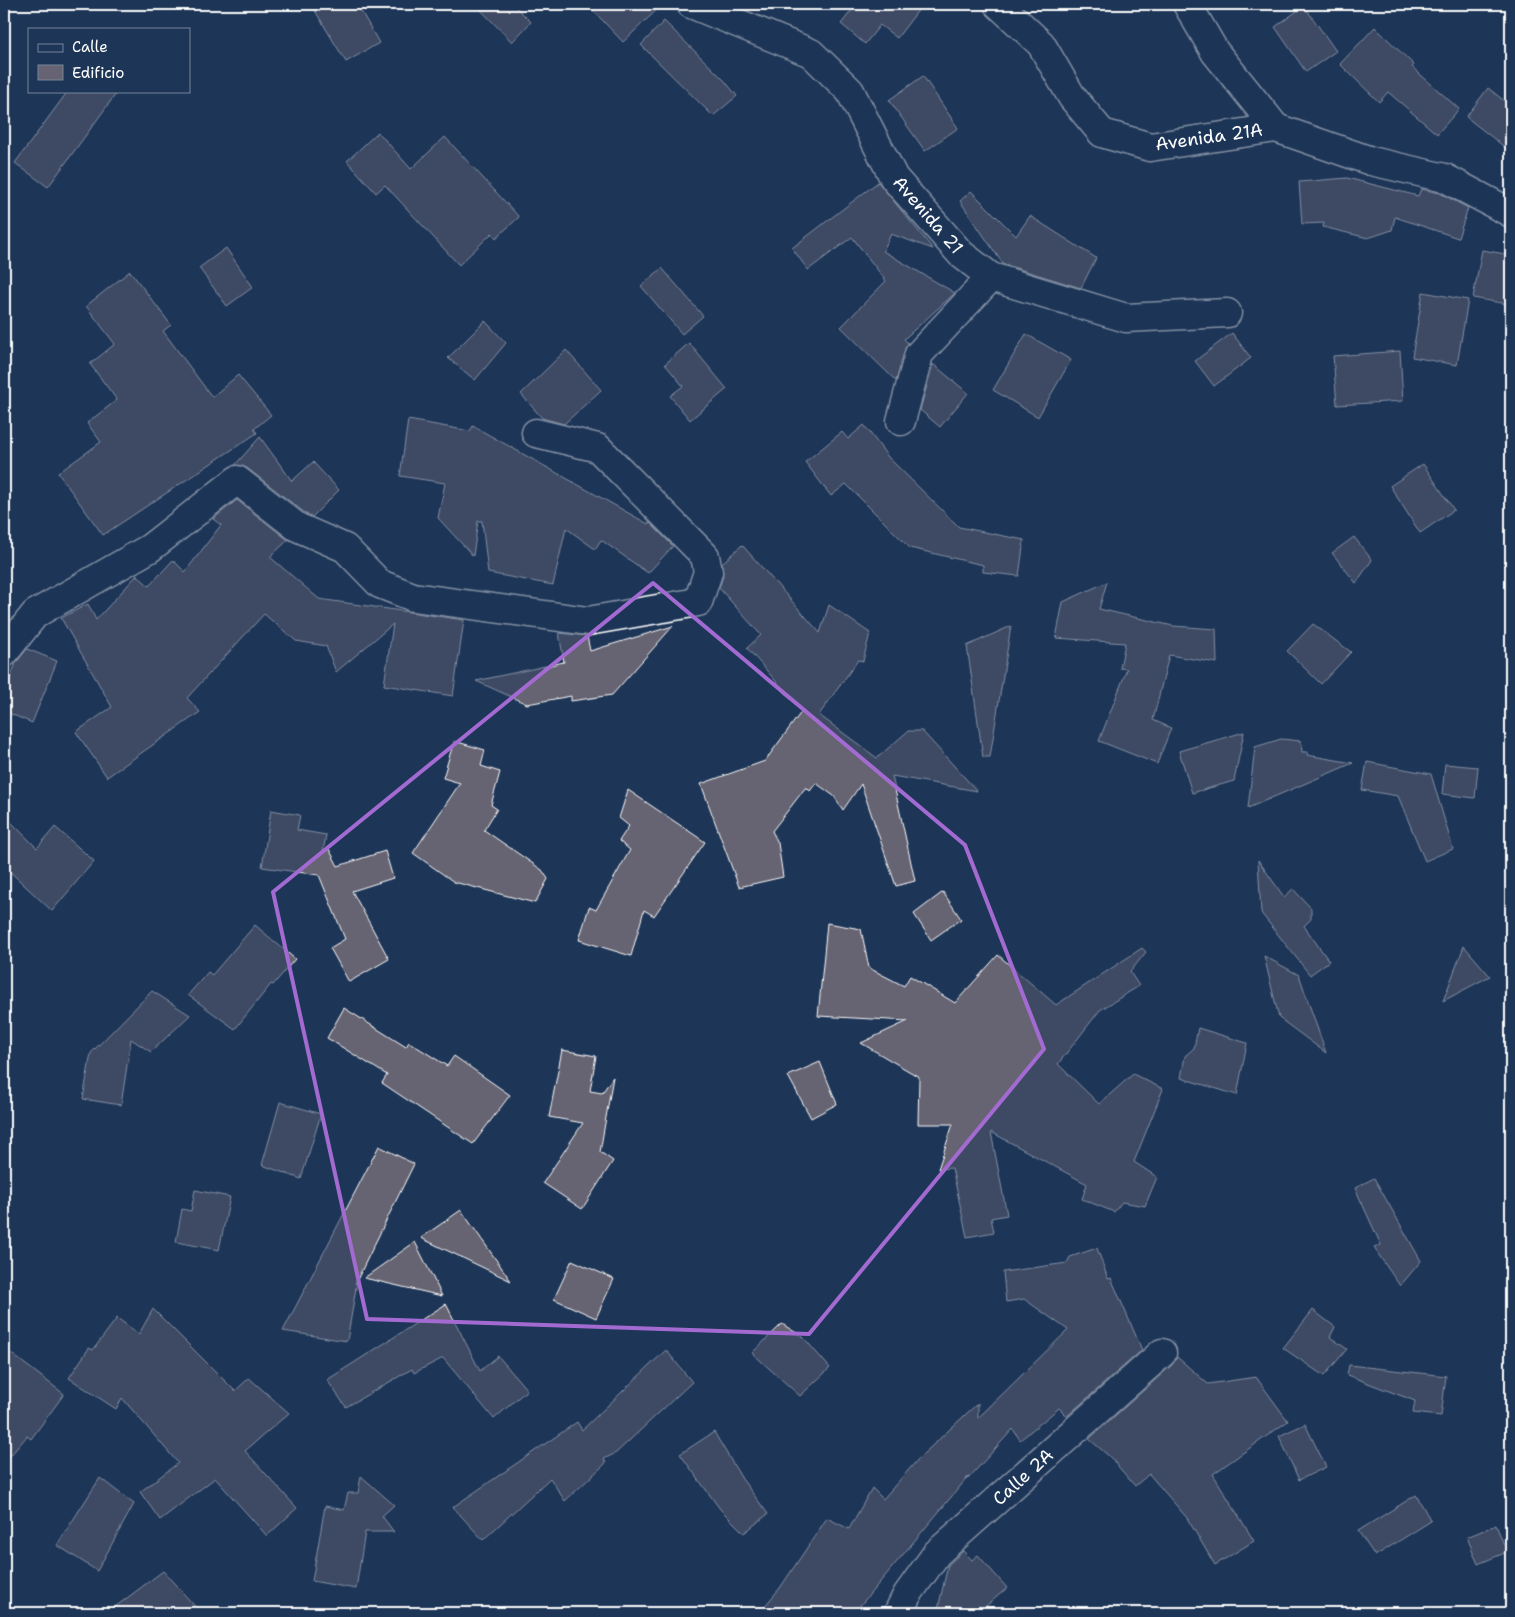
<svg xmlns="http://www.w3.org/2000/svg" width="1515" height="1617" font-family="'Shantell Sans',sans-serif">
<rect width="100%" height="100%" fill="#1d3557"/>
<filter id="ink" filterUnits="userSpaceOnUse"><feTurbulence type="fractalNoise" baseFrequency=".02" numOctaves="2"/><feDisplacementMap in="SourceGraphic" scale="10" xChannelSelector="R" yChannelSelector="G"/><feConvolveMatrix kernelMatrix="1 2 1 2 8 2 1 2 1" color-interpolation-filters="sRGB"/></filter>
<g filter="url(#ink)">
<path fill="#666372" stroke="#fff" d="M 311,4 L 357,4 L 379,43 L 346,62 Z
M 475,4 L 513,4 L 531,22 L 512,42 Z
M 587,4 L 663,4 L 623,42 Z
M 852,4 L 923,4 L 897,38 L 880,25 L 865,44 L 841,24 L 855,6 Z
M 1304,6 L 1336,51 L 1306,72 L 1275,27 Z
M 664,21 L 724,80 L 737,96 L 713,116 L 641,45 Z
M 1375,27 L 1414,65 L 1412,67 L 1459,109 L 1437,134 L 1388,92 L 1379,102 L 1340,64 Z
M 923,76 L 958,128 L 925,151 L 889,100 Z
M 1488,88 L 1511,106 L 1511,152 L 1466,117 Z
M 68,91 L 118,91 L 48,187 L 15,163 Z
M 378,132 L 411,169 L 445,137 L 519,217 L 496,238 L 492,233 L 459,265 L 385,185 L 376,193 L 347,161 Z
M 1347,178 L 1418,196 L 1421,189 L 1440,193 L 1468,208 L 1458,238 L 1395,217 L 1392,230 L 1368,238 L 1323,227 L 1324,223 L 1302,224 L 1299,182 Z
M 878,182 L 933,249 L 891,234 L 883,251 L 955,293 L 904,339 L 908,343 L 896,381 L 841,327 L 886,281 L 852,237 L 808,270 L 792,248 Z
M 971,191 L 1016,236 L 1030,216 L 1096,258 L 1081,288 L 1003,264 L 960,201 Z
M 226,248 L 253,287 L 227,306 L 199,268 Z
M 1482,250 L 1511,255 L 1511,277 L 1507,304 L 1473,298 Z
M 662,268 L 703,316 L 682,334 L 641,286 Z
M 130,271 L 171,325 L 163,331 L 212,397 L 238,375 L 271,415 L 254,429 L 257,433 L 103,535 L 58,473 L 101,442 L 87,423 L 117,400 L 90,364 L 115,344 L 86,306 Z
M 1423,292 L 1468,300 L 1457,365 L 1412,357 Z
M 485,321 L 506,343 L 475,380 L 448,358 Z
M 1232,333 L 1251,358 L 1214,386 L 1195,361 Z
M 1026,334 L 1071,360 L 1038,417 L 993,390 Z
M 689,343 L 727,389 L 690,420 L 670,396 L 683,386 L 665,364 Z
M 566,350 L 601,390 L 564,424 L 542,418 L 521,394 Z
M 1400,351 L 1403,401 L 1337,405 L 1333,356 Z
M 933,364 L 968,393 L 940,427 L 920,410 Z
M 408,420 L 470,431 L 473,426 L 648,524 L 649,522 L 673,546 L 648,573 L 601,540 L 595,549 L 566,528 L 553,585 L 488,573 L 482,521 L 478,521 L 473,556 L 438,518 L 445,483 L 400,476 Z
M 864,425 L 888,457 L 959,527 L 1024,540 L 1019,576 L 983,572 L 983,565 L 910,548 L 846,484 L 831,496 L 805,462 L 842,432 L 848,439 Z
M 260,437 L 292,481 L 313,462 L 339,490 L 312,517 L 305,513 L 247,468 L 235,465 Z
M 1423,464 L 1454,510 L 1420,533 L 1390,486 Z
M 237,500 L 288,540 L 270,557 L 319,599 L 464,620 L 453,696 L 384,685 L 393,624 L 336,672 L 326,646 L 296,641 L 264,614 L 187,698 L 200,712 L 107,777 L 76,732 L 112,707 L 61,618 L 88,604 L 96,620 L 137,575 L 149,586 L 173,560 L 185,572 L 221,525 L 213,519 Z
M 1354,537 L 1372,560 L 1356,583 L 1332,553 Z
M 742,545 L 820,633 L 829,605 L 870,633 L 863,661 L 858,660 L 819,715 L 877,758 L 908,731 L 922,731 L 977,791 L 892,776 L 915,881 L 896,886 L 861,784 L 843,810 L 834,796 L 816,783 L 810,791 L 806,787 L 772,831 L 778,843 L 783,877 L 739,887 L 701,784 L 765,761 L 802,711 L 747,648 L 761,635 L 719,588 L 723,576 L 722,563 Z
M 1107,582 L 1099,609 L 1173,626 L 1216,629 L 1217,663 L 1169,655 L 1153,720 L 1171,728 L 1157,764 L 1099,741 L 1127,669 L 1120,668 L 1125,643 L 1056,638 L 1063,602 Z
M 1313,624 L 1351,652 L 1321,684 L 1287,651 Z
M 673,626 L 612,695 L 571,701 L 571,696 L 527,704 L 476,681 L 564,662 L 559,633 L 587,636 L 590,651 Z
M 1011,626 L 990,757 L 983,757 L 967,646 Z
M 27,649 L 57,661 L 32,723 L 4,711 L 4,694 L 16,663 Z
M 1244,732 L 1234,781 L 1192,793 L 1179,751 Z
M 1281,739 L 1301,741 L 1302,752 L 1308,752 L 1307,755 L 1353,763 L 1248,808 L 1255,747 Z
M 454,741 L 485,750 L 481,766 L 500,772 L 491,805 L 497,809 L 484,830 L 542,870 L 548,879 L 535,903 L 454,882 L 413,853 L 460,783 L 443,778 Z
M 1367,762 L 1431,774 L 1453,849 L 1425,861 L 1398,796 L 1362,790 Z
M 1445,764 L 1478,767 L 1475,798 L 1442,794 Z
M 628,790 L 705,842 L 654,916 L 644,910 L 631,956 L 579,940 L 589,907 L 596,910 L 630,850 L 619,841 L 629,826 L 619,818 Z
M 271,810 L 300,815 L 297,830 L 326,835 L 323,852 L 329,849 L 338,866 L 385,851 L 393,878 L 352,891 L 389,959 L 349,982 L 330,948 L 345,939 L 319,875 L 262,867 Z
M 4,815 L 37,848 L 55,827 L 94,861 L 52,911 L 4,866 Z
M 1258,860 L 1284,897 L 1293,889 L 1311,908 L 1311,919 L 1304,926 L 1329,961 L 1310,975 L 1261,913 Z
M 943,892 L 961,919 L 931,940 L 914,914 Z
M 827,923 L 861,929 L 869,968 L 904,986 L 910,976 L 955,1003 L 998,955 L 1056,1005 L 1142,948 L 1146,952 L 1130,972 L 1139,986 L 1100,1010 L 1058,1064 L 1099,1104 L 1133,1074 L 1163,1089 L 1134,1162 L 1157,1177 L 1145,1206 L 1122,1202 L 1114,1212 L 1082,1199 L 1087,1184 L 991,1132 L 1007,1215 L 991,1218 L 994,1232 L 967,1237 L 952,1168 L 938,1169 L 953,1124 L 918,1124 L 919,1077 L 861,1043 L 908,1021 L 818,1016 Z
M 255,925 L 295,959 L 273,985 L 271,984 L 235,1029 L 188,995 L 208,972 L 212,975 Z
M 1464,946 L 1490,976 L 1443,1001 Z
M 1264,956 L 1299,975 L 1326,1053 L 1279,1018 Z
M 152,991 L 190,1015 L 151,1052 L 131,1039 L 121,1105 L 83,1099 L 91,1053 Z
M 344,1008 L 406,1047 L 409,1042 L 447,1066 L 454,1056 L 510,1095 L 473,1144 L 382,1083 L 387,1075 L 327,1038 Z
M 1198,1028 L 1247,1043 L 1237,1095 L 1181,1078 L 1185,1056 L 1194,1048 Z
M 562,1050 L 596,1056 L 590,1091 L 602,1093 L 613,1077 L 600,1152 L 613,1161 L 582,1209 L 543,1183 L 583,1123 L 549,1117 Z
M 820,1062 L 837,1104 L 811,1118 L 788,1076 Z
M 280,1102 L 321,1114 L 301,1179 L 262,1165 Z
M 379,1146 L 414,1164 L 355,1284 L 357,1282 L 347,1341 L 283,1331 Z
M 1374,1178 L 1421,1261 L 1400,1286 L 1374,1248 L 1381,1245 L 1355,1188 Z
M 195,1190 L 230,1197 L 219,1250 L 176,1242 L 182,1209 L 191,1211 Z
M 461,1210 L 511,1281 L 421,1238 Z
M 415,1242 L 442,1296 L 364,1278 Z
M 1097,1248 L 1108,1279 L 1111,1278 L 1142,1350 L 1067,1416 L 1059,1408 L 1020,1440 L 1013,1429 L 967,1480 L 968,1477 L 854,1613 L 759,1613 L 780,1588 L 827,1518 L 849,1529 L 872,1488 L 883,1499 L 920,1457 L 978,1403 L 978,1418 L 1068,1330 L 1024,1299 L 1006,1302 L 1003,1272 L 1067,1263 L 1070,1257 Z
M 572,1260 L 614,1279 L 596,1318 L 554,1299 Z
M 446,1304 L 480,1371 L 498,1356 L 527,1390 L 494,1419 L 443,1358 L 414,1373 L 412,1369 L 346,1407 L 327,1380 Z
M 153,1309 L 235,1391 L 249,1378 L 289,1413 L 245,1451 L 297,1508 L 267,1536 L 215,1478 L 160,1520 L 140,1492 L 178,1463 L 122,1398 L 116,1409 L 69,1378 L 89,1348 L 93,1350 L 117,1318 L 139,1334 Z
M 1313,1310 L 1335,1327 L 1330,1337 L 1347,1349 L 1324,1376 L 1283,1348 Z
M 782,1324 L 803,1337 L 830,1368 L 800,1396 L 752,1353 Z
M 4,1348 L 64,1394 L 31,1439 L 27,1436 L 4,1463 Z
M 666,1350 L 692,1382 L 616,1453 L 604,1459 L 606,1463 L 565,1501 L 550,1478 L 483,1540 L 453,1507 L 577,1422 L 582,1430 Z
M 1177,1357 L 1208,1384 L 1256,1377 L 1288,1421 L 1213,1474 L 1254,1541 L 1215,1565 L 1187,1518 L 1149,1474 L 1135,1486 L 1110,1457 L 1089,1439 L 1172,1365 Z
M 1349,1365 L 1446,1376 L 1441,1416 L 1413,1413 L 1415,1401 L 1347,1375 Z
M 1305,1424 L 1326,1467 L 1299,1480 L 1279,1436 Z
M 714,1432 L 742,1479 L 768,1514 L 744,1533 L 720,1509 L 680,1454 Z
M 361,1476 L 394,1505 L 382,1516 L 394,1532 L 365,1532 L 356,1589 L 312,1581 L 325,1506 L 344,1510 L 348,1493 L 358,1493 Z
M 100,1478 L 134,1504 L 97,1571 L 57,1545 Z
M 1416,1495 L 1431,1521 L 1375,1556 L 1358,1531 Z
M 1496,1525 L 1507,1552 L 1478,1564 L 1467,1537 Z
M 963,1551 L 972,1560 L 978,1555 L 1007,1588 L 978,1613 L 937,1613 L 948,1565 Z
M 163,1571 L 201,1613 L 107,1613 Z"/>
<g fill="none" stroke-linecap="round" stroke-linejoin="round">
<defs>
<path id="minor" d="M 691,4 L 811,53 L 850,91 L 894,178 L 961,254 L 991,277 L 1126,318 L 1227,313
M 998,4 L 1041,44 L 1072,97 L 1102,133 L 1150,147 L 1276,128 L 1371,161 L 1445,178 L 1511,213
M 1187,4 L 1215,52 L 1276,128
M 901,421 L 919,354 L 991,277
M 4,653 L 35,614 L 150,548 L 237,480 L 297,527 L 345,548 L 380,584 L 413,597 L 588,621 L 698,602 L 708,572 L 705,556 L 598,448 L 536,433
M 898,1613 L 907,1595 L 937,1553 L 1162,1353"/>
</defs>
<use href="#minor" stroke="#fff" stroke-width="31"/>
<use href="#minor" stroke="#1d3557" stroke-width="28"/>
</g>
</g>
<path d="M0 0H1515V1617H0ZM 653,583 L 965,845 L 1044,1049 L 809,1334 L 367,1319 L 273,892 Z" fill="#1d3557" fill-opacity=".55" fill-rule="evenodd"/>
<path fill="none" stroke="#a36bd2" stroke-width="4" stroke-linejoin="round" d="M 653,583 L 965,845 L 1044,1049 L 809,1334 L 367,1319 L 273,892 Z"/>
<g text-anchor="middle" stroke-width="4" stroke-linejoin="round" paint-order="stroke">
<g font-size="18" fill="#fff" stroke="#1d3557">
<text transform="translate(1209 137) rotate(-8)" y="6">Avenida 21A</text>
<text transform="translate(928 215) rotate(49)" y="6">Avenida 21</text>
<text transform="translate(1023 1477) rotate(-42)" y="6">Calle 2A</text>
</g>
</g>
<rect width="1515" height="1617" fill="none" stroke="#1d3557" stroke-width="20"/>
<rect x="10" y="10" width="1495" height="1597" fill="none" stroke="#fff" stroke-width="2" filter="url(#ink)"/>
<rect x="28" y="28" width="162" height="65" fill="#1d3557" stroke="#77869a"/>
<rect x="38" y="44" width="25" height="8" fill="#1d3557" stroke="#77869a"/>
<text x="72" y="52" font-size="15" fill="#ffffff">Calle</text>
<rect x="38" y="65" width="25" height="15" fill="#666372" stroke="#77869a"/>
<text x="72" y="78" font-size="15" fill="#ffffff">Edificio</text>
</svg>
